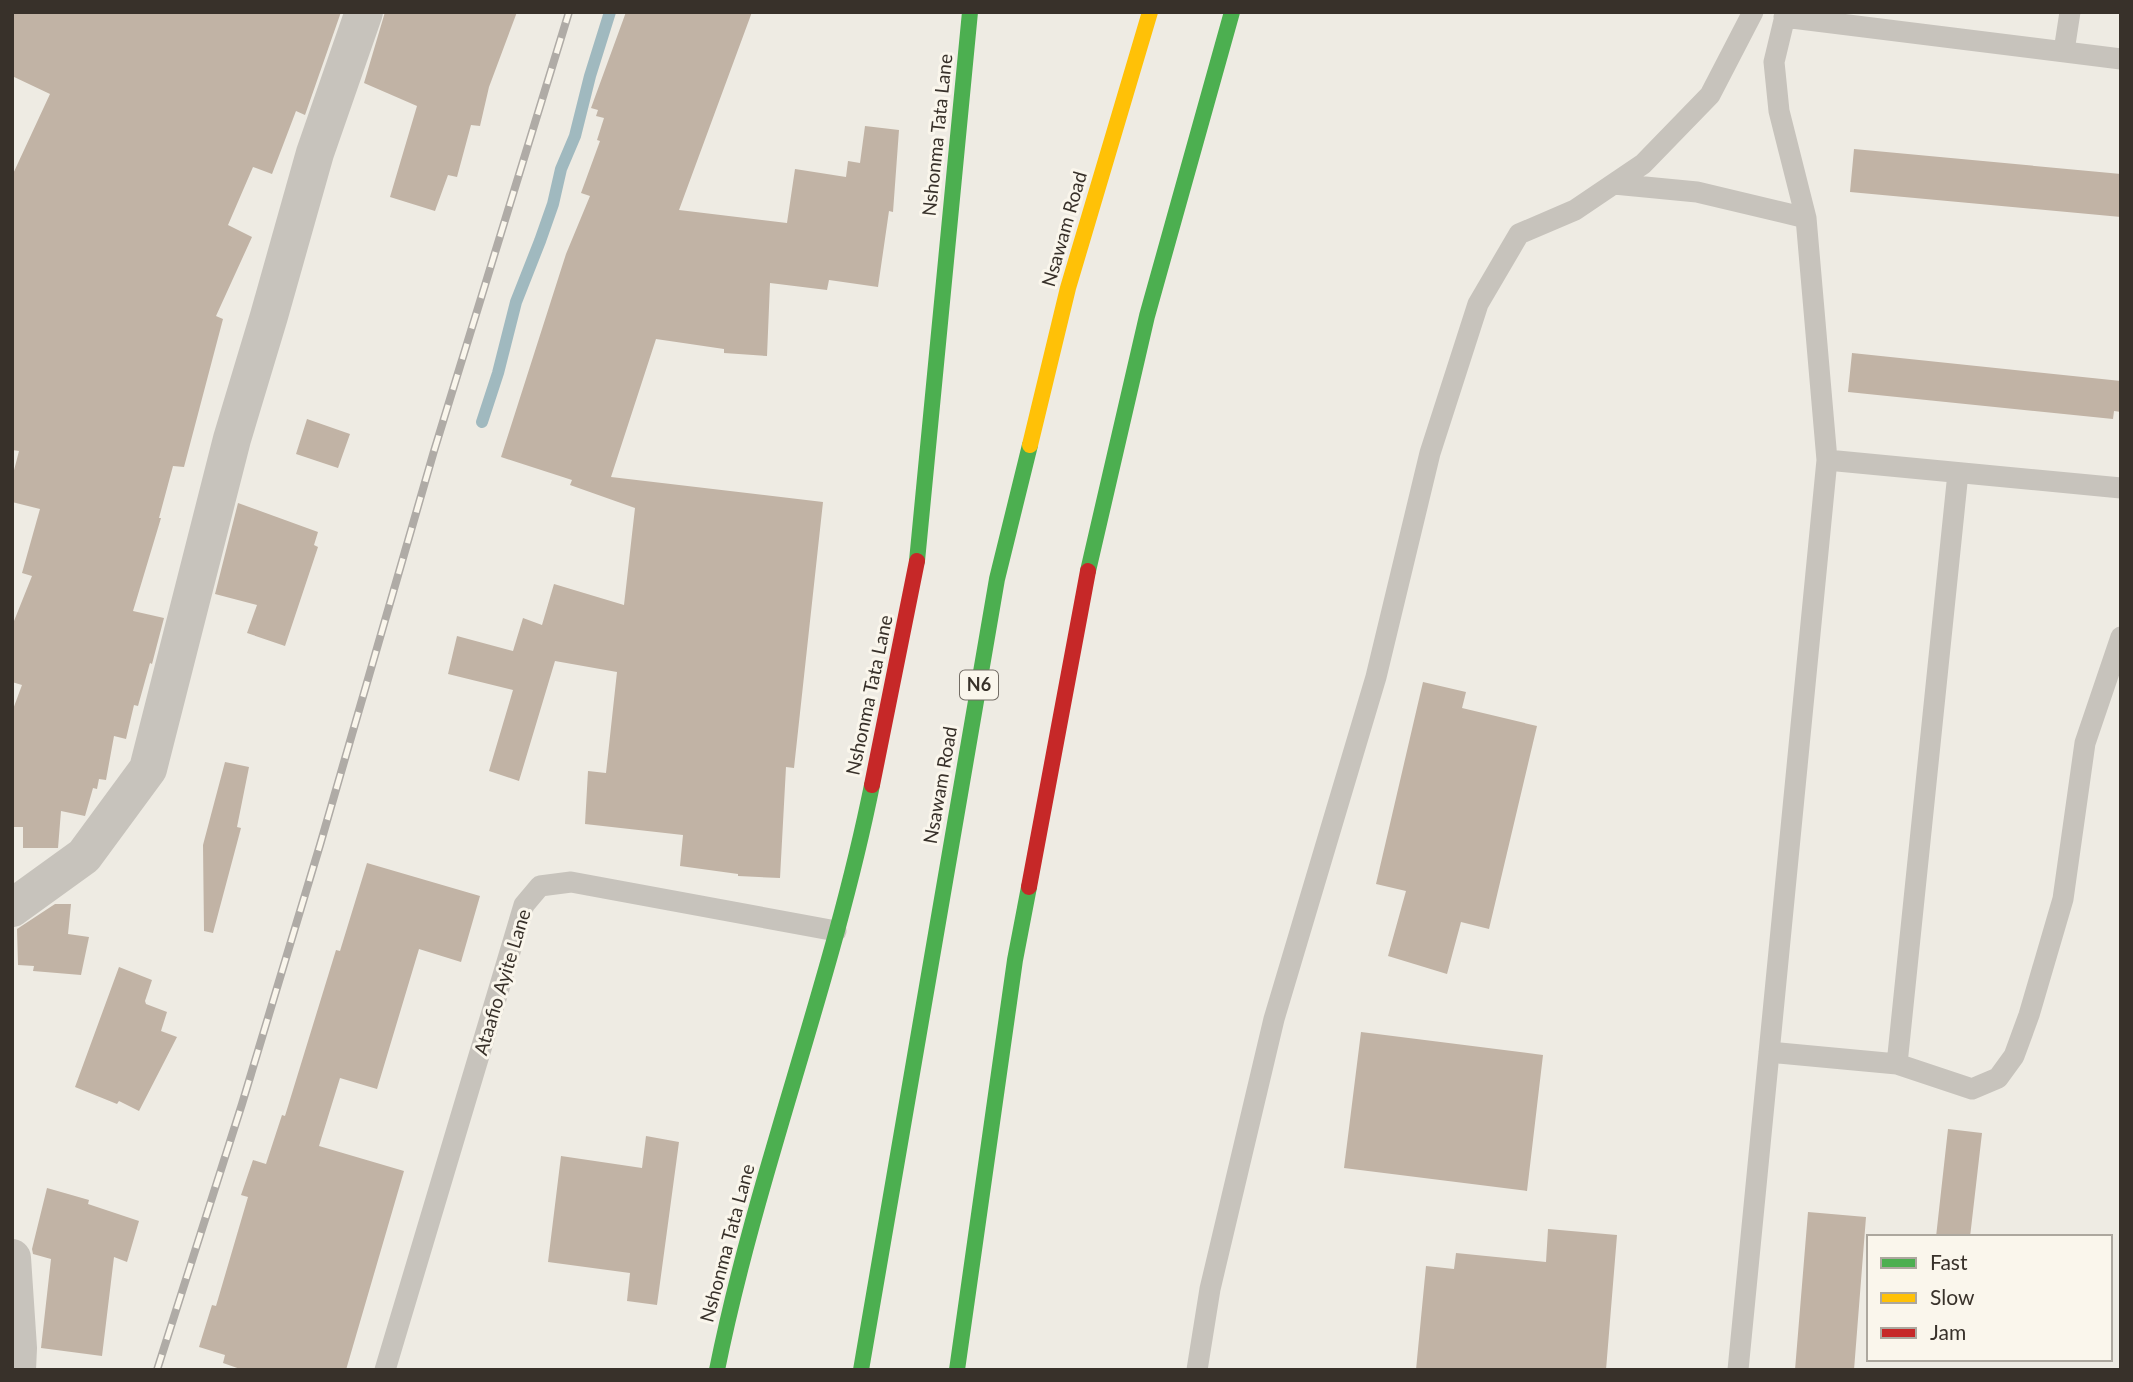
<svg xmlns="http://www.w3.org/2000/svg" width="2133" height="1382" font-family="Lato,sans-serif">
<rect width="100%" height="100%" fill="#eeebe3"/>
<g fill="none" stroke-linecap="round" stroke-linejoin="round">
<path stroke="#a0b9bf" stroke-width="12" d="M 482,422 L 498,373 L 516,302 L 540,241 L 553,204 L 561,169 L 575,136 L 590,76 L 610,12"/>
</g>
<path fill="#c1b3a5" d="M 12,12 L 341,12 L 305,115 L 296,111 L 272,174 L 253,167 L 228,225 L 252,237 L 216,316 L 223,319 L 184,467 L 173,466 L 159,518 L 161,518 L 133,611 L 164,618 L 152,664 L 150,663 L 138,706 L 134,705 L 126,739 L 114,736 L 106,780 L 99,779 L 97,789 L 93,788 L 85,816 L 61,811 L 58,848 L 23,848 L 23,827 L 12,827 L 12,712 L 22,685 L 12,682 L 12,626 L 32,576 L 22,573 L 40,509 L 12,502 L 12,478 L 19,451 L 12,450 L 12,176 L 50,94 L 12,76 Z
M 385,12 L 517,12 L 489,87 L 480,126 L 471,125 L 457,177 L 448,175 L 435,211 L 390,197 L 417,106 L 364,83 Z
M 626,12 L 752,12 L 679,210 L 787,223 L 795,169 L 846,177 L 848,161 L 860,163 L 865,126 L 899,130 L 893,212 L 889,211 L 878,287 L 829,280 L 827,290 L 770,283 L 767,356 L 724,353 L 724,349 L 656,339 L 611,477 L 823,502 L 794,768 L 786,767 L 780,878 L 738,876 L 738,874 L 680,866 L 683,835 L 585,824 L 588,771 L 606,773 L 617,672 L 555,661 L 519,781 L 489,771 L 513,690 L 448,674 L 457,636 L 513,651 L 523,618 L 542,625 L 554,584 L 624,605 L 635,508 L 570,485 L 572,480 L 501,457 L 566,254 L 590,196 L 581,193 L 600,141 L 597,140 L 604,118 L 596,116 L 598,110 L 591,108 Z
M 1854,149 L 2121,174 L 2121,217 L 1850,192 Z
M 1852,353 L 2121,381 L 2121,412 L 2114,411 L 2113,419 L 1848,392 Z
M 307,419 L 350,434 L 338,468 L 296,454 Z
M 238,503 L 318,532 L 314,545 L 318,547 L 285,646 L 247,633 L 257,605 L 215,594 Z
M 1423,682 L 1466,692 L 1462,708 L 1537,726 L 1489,929 L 1461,922 L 1447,974 L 1388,956 L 1406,891 L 1376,884 Z
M 225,762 L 249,767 L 237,827 L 241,828 L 213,933 L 204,931 L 203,845 Z
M 367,863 L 480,896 L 461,962 L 419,949 L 377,1089 L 340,1078 L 319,1146 L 404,1171 L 346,1370 L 243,1370 L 223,1363 L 225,1355 L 199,1347 L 212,1305 L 216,1306 L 248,1197 L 241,1195 L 253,1160 L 266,1164 L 282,1115 L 285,1116 L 336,950 L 340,951 Z
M 55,904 L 71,904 L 68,934 L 89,937 L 81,975 L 33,971 L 34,966 L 18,965 L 17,929 Z
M 119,967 L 152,980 L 145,1001 L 146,1004 L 167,1012 L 161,1031 L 177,1037 L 139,1111 L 119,1101 L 117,1104 L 75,1087 Z
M 1361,1032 L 1543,1055 L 1527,1191 L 1344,1168 Z
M 1948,1129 L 1982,1133 L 1970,1237 L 1936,1237 Z
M 646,1136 L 679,1142 L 657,1305 L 627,1301 L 630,1273 L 548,1262 L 561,1156 L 642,1168 Z
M 47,1188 L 89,1200 L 88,1204 L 139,1221 L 127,1262 L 114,1257 L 102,1356 L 41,1348 L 51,1259 L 33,1254 L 32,1249 Z
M 1808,1212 L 1866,1217 L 1854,1370 L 1795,1370 Z
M 1548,1229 L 1617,1235 L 1606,1370 L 1416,1370 L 1426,1266 L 1454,1269 L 1456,1253 L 1546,1262 Z"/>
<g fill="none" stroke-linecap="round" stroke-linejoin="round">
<path stroke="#c7c3bc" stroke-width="21" d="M 1784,17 L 2121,59
M 2064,51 L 2070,12
M 1614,184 L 1697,192 L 1806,218
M 1827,460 L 2121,488
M 1769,1052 L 1897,1064 L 1958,473
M 1897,1064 L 1972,1089 L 1998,1078 L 2014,1056 L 2029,1015 L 2063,899 L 2085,743 L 2121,637
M 385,1370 L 524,905 L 540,886 L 571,882 L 836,931
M 1197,1370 L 1210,1289 L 1274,1019 L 1376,677 L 1430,453 L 1478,304 L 1519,234 L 1575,210 L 1643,164 L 1710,95 L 1753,12
M 1738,1370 L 1827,460 L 1806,218 L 1779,111 L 1774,62 L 1786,12"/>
<path stroke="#c7c3bc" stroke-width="38" d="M 12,908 L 84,856 L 148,769 L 232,439 L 269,316 L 315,153 L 364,12
M 12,1258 L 18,1348 L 17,1370"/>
<path stroke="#4caf50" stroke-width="16" d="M 917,561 L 970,12
M 1088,571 L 1147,316 L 1232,12
M 717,1370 C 757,1172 832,983 872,785
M 861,1370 L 997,579 L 1030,445
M 957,1370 L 1015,960 L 1029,887"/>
<path stroke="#ffc107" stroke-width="16" d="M 1030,445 L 1068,288 L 1150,12"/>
<path stroke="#c62828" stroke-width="16" d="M 872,785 L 917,561
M 1029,887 L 1088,571"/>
<defs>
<path id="rail" d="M 157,1370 L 242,1104 L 320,845 L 434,451 L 569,12"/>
</defs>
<use href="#rail" stroke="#afaba6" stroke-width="8"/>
<use href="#rail" stroke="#faf6ec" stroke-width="5" stroke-dasharray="16" stroke-linecap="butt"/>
</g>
<g text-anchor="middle" stroke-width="6" stroke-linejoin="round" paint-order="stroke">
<rect fill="#faf6ec" stroke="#726c64" stroke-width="2" x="960" y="670.5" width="38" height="29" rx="5"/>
<g font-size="18" font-weight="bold" fill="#38312a">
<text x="979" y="691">N6</text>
</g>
<g font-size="19" fill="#38312a" stroke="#faf6ec">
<text transform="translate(937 135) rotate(-84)" y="7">Nshonma Tata Lane</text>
<text transform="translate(1064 229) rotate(-74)" y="7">Nsawam Road</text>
<text transform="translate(869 695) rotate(-78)" y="7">Nshonma Tata Lane</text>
<text transform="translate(940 785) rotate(-80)" y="7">Nsawam Road</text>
<text transform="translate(502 982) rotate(-73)" y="7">Ataafio Ayite Lane</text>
<text transform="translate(727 1243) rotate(-75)" y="7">Nshonma Tata Lane</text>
</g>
</g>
<rect width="2133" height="1382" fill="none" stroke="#38312a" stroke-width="28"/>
<rect x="1867" y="1235" width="245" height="126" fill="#faf6ec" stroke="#aca79e" stroke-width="2"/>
<rect x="1881" y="1258" width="35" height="10" fill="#4caf50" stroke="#aca79e" stroke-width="2"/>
<text x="1930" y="1270" font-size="21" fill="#38312a">Fast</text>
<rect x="1881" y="1293" width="35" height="10" fill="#ffc107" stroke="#aca79e" stroke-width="2"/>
<text x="1930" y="1305" font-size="21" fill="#38312a">Slow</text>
<rect x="1881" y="1328" width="35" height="10" fill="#c62828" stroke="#aca79e" stroke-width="2"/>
<text x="1930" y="1340" font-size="21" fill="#38312a">Jam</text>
</svg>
